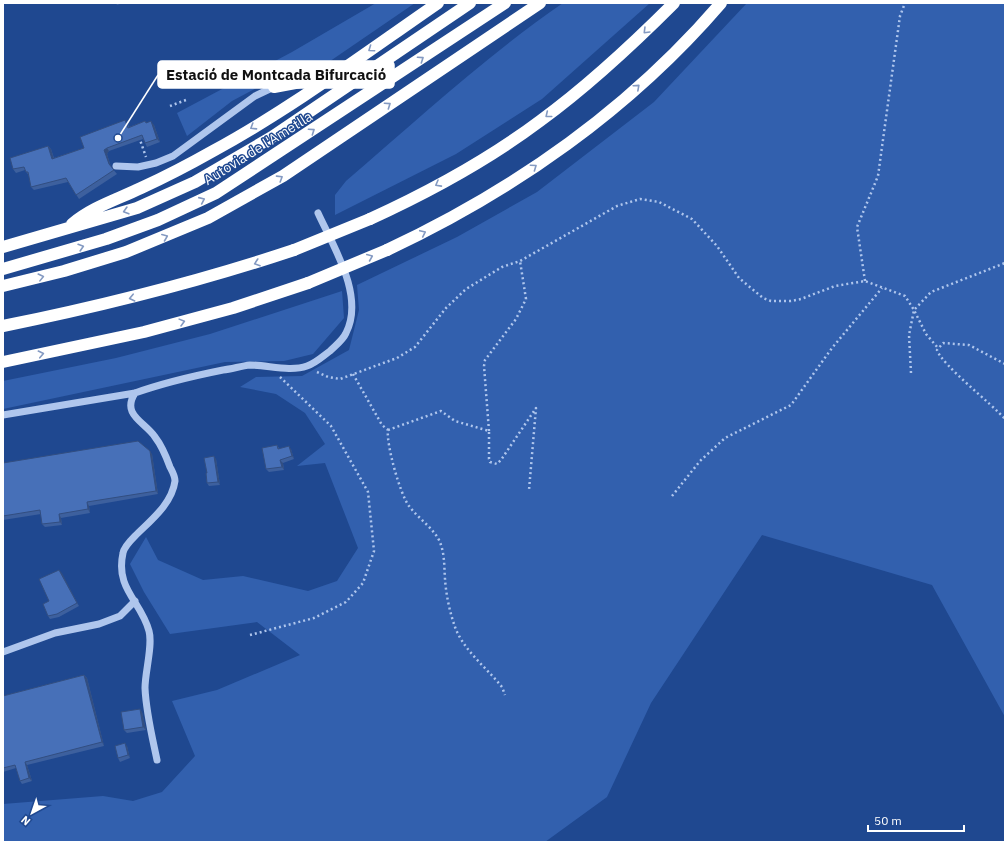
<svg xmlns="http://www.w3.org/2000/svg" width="1008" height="845" font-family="'IBM Plex Sans',sans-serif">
<rect width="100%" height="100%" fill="#1f4890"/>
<path fill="#3260ae" d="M 376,3 L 415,3 L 320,68 L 275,78 L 232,101 L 187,136 L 177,113 L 292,52 Z
M 563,3 L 650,3 L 542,99 L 456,154 L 335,215 L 335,195 L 346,181 C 417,120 486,56 563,3 Z
M 747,3 L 1005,3 L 1005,717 L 932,585 L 762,535 L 651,703 L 607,797 L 545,842 L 3,842 L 3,804 L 103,796 L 133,801 L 162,792 L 195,756 L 172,701 L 217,690 L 300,655 L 257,622 L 170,634 L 144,592 L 130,564 L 146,537 L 158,560 L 203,580 L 243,576 L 308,591 L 337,581 L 358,548 L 325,463 L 297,466 L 325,444 L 305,413 L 276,394 L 240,387 L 256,377 L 302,376 L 349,350 L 359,310 L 357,285 L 457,237 L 537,192 L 654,102 Z
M 342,291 L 344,318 L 313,354 L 284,361 L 225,362 L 3,409 L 3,381 L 116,358 L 210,334 Z"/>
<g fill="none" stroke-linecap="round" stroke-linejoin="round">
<path stroke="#afc6ed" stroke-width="2.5" stroke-dasharray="2 3" stroke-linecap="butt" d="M 170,106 L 186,100
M 139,137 L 146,157
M 865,281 L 857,227 L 878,176 L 900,16 L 905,3
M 1005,364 L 969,345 L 943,343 L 937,350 C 942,365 992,404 1005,419
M 317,372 L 328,377 L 340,379 L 397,358 L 415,347 L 446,308 L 466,289 L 502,267 L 520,261 L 617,206 L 640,199 L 659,202 L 692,219 L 717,246 L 739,278 L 763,298 L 771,301 L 791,301 L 801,299 L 835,286 L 865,281 L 905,296 L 914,310 L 926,334 L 938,348
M 911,373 L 909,335 L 914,310 L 931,292 L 1005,263
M 353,374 L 382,425 L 388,430 C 386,444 400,494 409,506 C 418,518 432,527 439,540 C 445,553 444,566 445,579 C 446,595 450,613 455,627 C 464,651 486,667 502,687 L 505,695
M 388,430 L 441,411 L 455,421 L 489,431 L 489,459 L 490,462 L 497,464 L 501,460 L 536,408 L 529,490
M 489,431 L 484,366 L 485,360 L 516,319 L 526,299 L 520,261
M 672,496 L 700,461 L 725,438 L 791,405 L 832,348 L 882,288
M 250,635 L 314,618 L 346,602 L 363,583 L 374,551 L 368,492 L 331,426 L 280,377"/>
<path stroke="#afc6ed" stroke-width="7" d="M 116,166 L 138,167 L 156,163 L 173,156 L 255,96 L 274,87
M 135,393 C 121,415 145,422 155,437 C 162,446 166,456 170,467 C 172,471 175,476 175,481 C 172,504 150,521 135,536 C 130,541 124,547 123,553 C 115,589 141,601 149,631 C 153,645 145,672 145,688 C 146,712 152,736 157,760
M 3,415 L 135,393 C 163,383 193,376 223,370 C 232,369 241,366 250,365 C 268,365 290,372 307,366 C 316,363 323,356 330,351 C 336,345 343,340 346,333 C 365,296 333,246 318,213
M 3,652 L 55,633 L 99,624 L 120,616 L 135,601"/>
<path stroke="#fff" stroke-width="12" d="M 274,87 L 306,81 L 322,83
M 370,219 C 429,192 488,160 540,121 C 588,86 632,45 674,3
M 72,224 C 92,207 116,200 141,188 C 165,177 190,164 213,151 C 292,108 364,54 438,3
M 3,247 L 137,208 L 195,182 L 272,137 L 470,3
M 387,250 C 513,191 630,109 721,3
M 3,269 L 106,239 L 158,220 L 216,193 L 505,3
M 3,286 L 64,271 L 126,252 L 208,218 L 283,176 L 540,3
M 3,326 C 102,306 198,282 294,250
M 3,362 L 144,332 L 233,308 L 308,283"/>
<path stroke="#fff" stroke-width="12" d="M 294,250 L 370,219
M 308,283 L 387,250"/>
</g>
<path fill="#3d609e" d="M 116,3 L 123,3 L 117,5 Z
M 145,121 L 146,123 L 154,125 L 160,142 L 147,147 L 143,139 L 109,151 L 107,154 L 111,167 L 117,174 L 79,199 L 68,182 L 34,190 L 31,187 L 29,176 L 25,170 L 16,173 L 13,169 L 48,146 L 51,149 L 54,158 L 84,148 L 128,124 L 129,127 Z
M 277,445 L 279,448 L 291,449 L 294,459 L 283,463 L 284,470 L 269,472 L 266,469 Z
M 152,454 L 158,494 L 89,506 L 90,513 L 61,518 L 62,525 L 45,527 L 42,524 L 41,514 L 3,520 L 3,463 Z
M 216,459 L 220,485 L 209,486 L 207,483 L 207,473 Z
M 59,570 L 79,606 L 59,617 L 50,619 L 48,616 L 49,601 Z
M 84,675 L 87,678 L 104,746 L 27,765 L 32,781 L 22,784 L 20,781 L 16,768 L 3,772 L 3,696 Z
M 142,712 L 146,730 L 127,733 L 124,730 Z
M 127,746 L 130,758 L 120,762 L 118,758 Z"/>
<path fill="#324e81" d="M 151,121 L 154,125 L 160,142 L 157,139 Z
M 48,146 L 51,149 L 55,163 L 52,159 Z
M 107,148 L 109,151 L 107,154 L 111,168 L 109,164 L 104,150 Z
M 289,446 L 291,449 L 294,459 L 292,456 Z
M 150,451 L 152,454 L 158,494 L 156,491 Z
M 214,456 L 216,459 L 220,485 L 218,482 Z
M 280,460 L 283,463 L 284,470 L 282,467 Z
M 87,502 L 89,506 L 90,513 L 88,509 Z
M 59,514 L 61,518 L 62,525 L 60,522 Z
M 59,570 L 62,573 L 79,606 L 77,603 Z
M 84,675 L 87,678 L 104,746 L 102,742 Z
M 140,709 L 142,712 L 146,730 L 143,727 Z
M 125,743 L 127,746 L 130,758 L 128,755 Z
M 25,762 L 27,765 L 32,781 L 29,778 Z"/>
<path fill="#4770b8" stroke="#324e81" d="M 125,120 L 128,128 L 145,121 L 146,123 L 151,121 L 157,139 L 145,143 L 142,135 L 107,148 L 104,150 L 109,164 L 114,170 L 76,195 L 66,178 L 31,187 L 28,172 L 26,172 L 24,167 L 13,169 L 10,158 L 48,146 L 52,159 L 84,148 L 80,137 Z
M 138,441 L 150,451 L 156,491 L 87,502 L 88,509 L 59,514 L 60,522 L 42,524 L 40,510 L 3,516 L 3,463 Z
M 277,445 L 278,449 L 289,446 L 292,456 L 280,460 L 282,467 L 266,469 L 262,448 Z
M 214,456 L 218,482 L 207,483 L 206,473 L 207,473 L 204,458 Z
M 59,570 L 77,603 L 57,614 L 48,616 L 43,604 L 49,601 L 39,579 Z
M 84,675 L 102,742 L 25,762 L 29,778 L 20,781 L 15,765 L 3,768 L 3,696 Z
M 140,709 L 143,727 L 124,730 L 121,712 Z
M 125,743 L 128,755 L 118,758 L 115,746 Z"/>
<defs><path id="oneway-chevron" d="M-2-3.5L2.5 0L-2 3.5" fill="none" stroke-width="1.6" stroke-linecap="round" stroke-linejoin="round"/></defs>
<g stroke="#849ac2">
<use href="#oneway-chevron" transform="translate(646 31) rotate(135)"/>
<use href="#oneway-chevron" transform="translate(371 49) rotate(145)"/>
<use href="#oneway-chevron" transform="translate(421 59) rotate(-34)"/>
<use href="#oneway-chevron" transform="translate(637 87) rotate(-42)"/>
<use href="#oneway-chevron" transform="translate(388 105) rotate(-34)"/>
<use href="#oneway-chevron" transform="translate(548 115) rotate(141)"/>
<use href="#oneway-chevron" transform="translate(253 127) rotate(148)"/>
<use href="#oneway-chevron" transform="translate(312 131) rotate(-34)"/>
<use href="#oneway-chevron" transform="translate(534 167) rotate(-35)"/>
<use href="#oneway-chevron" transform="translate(280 178) rotate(-32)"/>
<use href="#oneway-chevron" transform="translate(438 184) rotate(151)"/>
<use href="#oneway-chevron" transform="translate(202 200) rotate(-24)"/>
<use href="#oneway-chevron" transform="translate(126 211) rotate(164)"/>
<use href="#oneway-chevron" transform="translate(423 233) rotate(-25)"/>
<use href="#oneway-chevron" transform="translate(165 237) rotate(-22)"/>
<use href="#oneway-chevron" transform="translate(81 247) rotate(-17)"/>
<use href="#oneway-chevron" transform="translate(370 257) rotate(-23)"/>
<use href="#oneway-chevron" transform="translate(257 263) rotate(161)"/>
<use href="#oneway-chevron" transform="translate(41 277) rotate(-14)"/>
<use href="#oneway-chevron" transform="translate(132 298) rotate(167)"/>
<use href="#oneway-chevron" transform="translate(182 322) rotate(-15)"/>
<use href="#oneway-chevron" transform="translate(41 354) rotate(-12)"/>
</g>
<g text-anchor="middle" stroke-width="3" stroke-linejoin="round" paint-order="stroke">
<g font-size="14" fill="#fff" stroke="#1f4890">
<text transform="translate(258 148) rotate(-32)" y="5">Autovia de l'Ametlla</text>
</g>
</g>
<path fill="none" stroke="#fff" stroke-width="1.5" d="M118 138L158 75"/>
<circle fill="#fff" stroke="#1f4890" stroke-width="1.5" cx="118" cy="138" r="4"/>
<rect fill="#fff" stroke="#fff" stroke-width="1.5" x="158" y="61" width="236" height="27" rx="4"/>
<g font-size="15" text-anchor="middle" font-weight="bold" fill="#111">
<text x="276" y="80">Estació de Montcada Bifurcació</text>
</g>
<rect width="1008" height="845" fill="none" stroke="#ffffff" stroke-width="8"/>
<g transform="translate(32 813) rotate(220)" stroke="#1f4890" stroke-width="3" paint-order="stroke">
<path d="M0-3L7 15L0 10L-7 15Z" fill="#ffffff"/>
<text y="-6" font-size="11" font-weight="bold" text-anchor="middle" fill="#ffffff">N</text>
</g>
<path d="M868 825v6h96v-6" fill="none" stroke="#ffffff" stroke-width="2"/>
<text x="874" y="825" font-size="12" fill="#ffffff" stroke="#1f4890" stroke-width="3" paint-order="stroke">50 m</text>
</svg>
